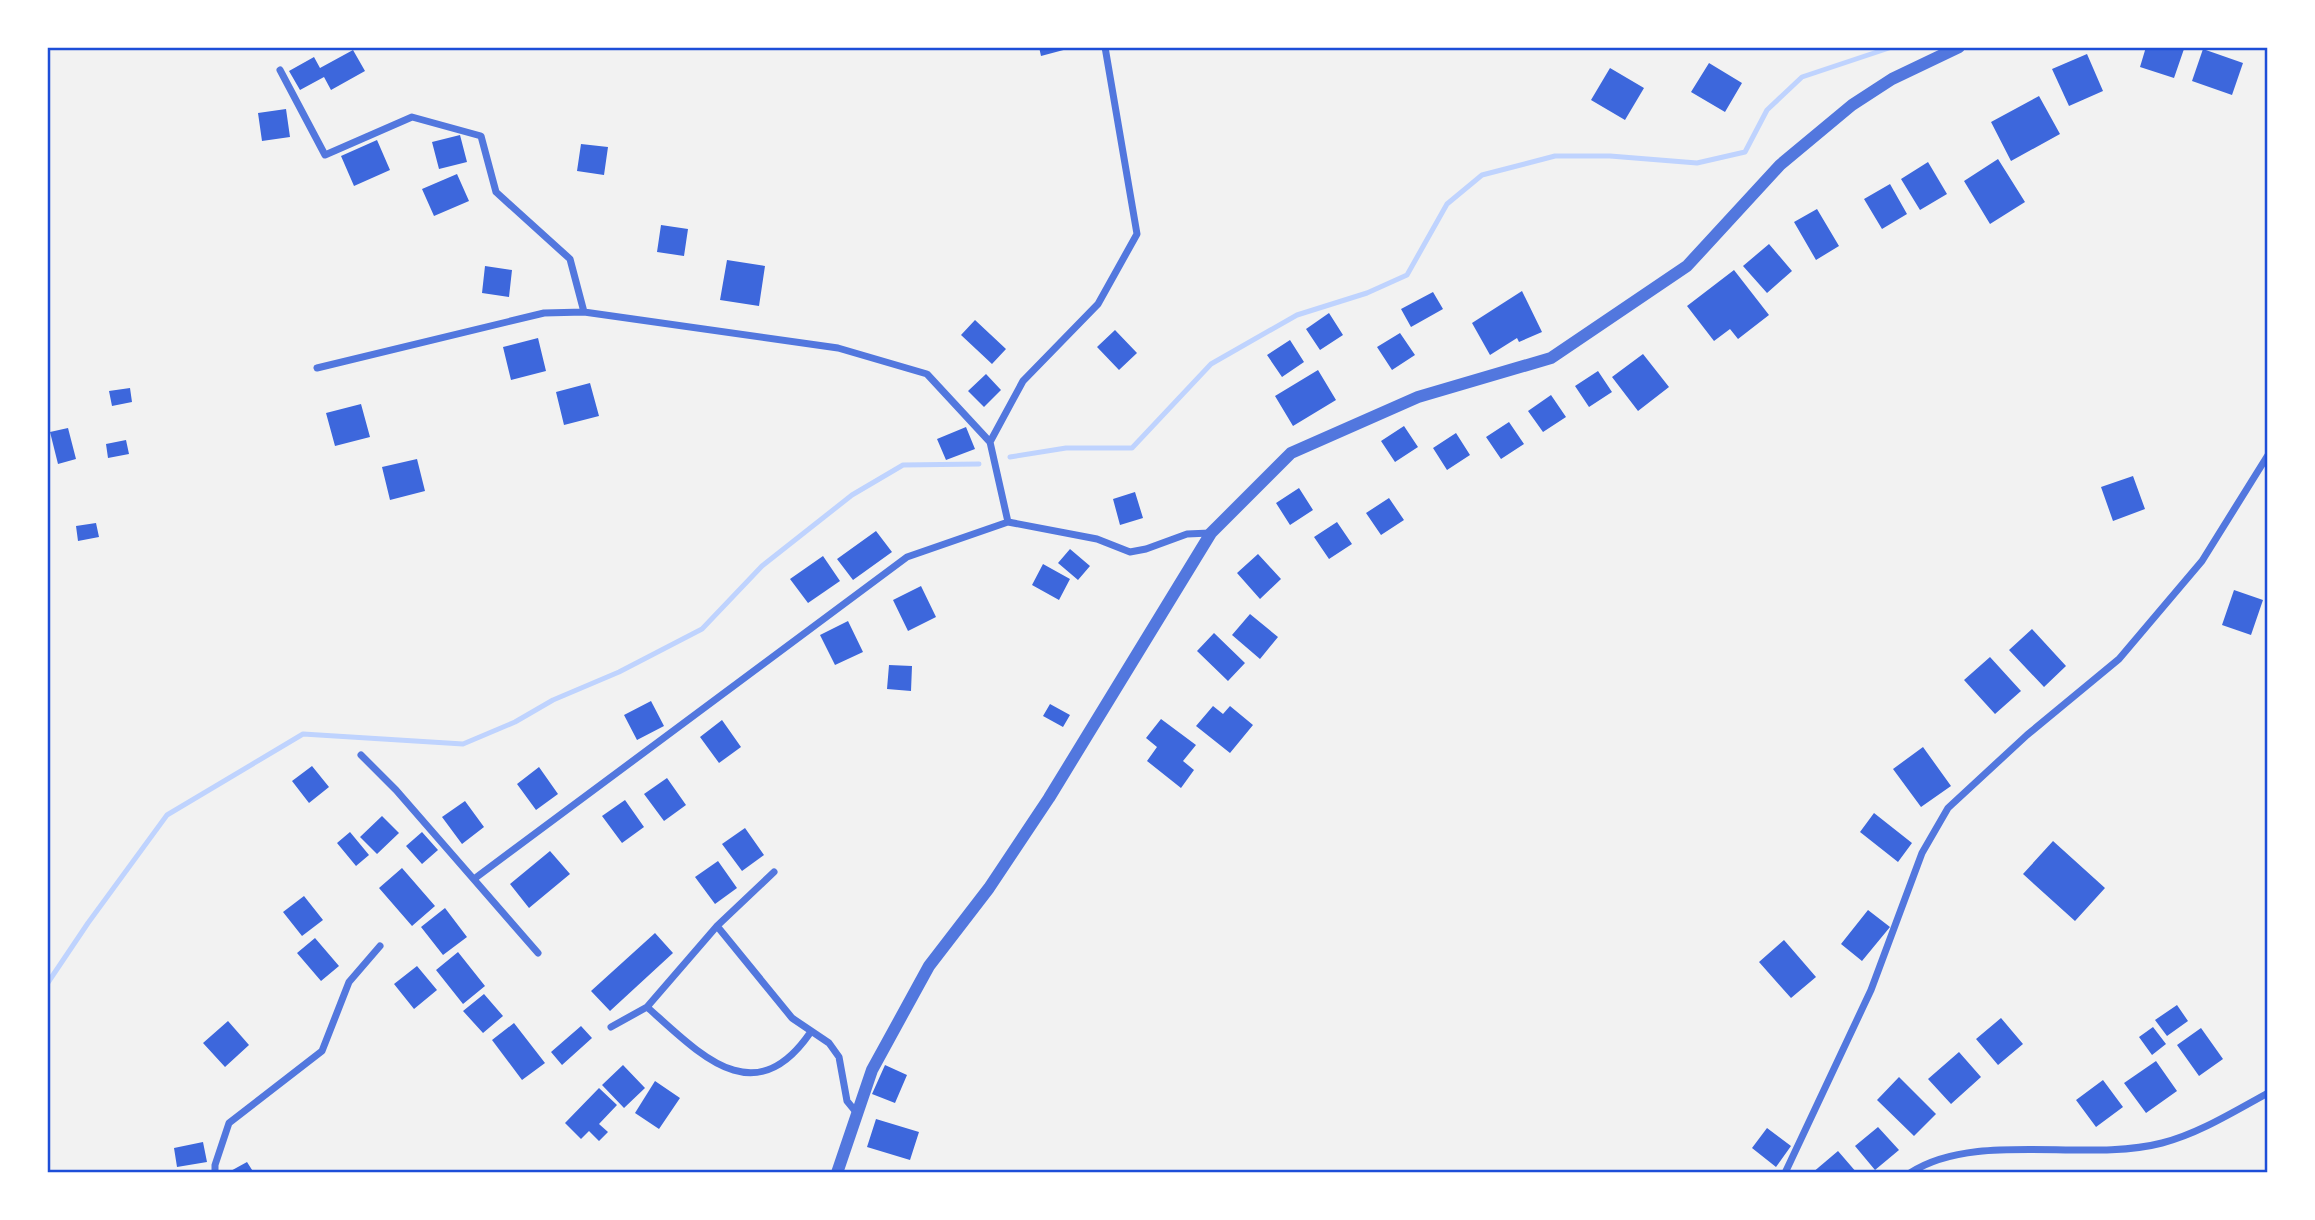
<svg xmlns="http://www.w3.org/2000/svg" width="2315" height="1220" font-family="'IBM Plex Serif',serif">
<rect width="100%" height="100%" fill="#f2f2f2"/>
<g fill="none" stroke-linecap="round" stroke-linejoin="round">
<path stroke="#bfd3fe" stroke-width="5" d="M 1010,457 L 1066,448 L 1132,448 L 1211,364 L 1297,315 L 1367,293 L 1407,275 L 1447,204 L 1482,175 L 1555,156 L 1610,156 L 1697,163 L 1745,152 L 1767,110 L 1802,77 L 1892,47
M 47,984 L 88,923 L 167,815 L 303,734 L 463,744 L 515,722 L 553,700 L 619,672 L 702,629 L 762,566 L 852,495 L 903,465 L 979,464"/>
</g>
<path fill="#3d67dc" d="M 1039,47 L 1071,47 L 1071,48 L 1041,56 Z
M 2146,47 L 2184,49 L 2174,78 L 2140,67 Z
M 2203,49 L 2243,63 L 2232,95 L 2192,81 Z
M 353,50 L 365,71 L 331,90 L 324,77 L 300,90 L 289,71 L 314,57 L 320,68 Z
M 2087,54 L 2103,91 L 2069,106 L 2052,69 Z
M 1709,63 L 1742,83 L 1725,112 L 1691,92 Z
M 1610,68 L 1644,88 L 1625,120 L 1591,100 Z
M 2039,96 L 2060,134 L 2011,161 L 1991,122 Z
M 286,109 L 290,137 L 262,141 L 258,113 Z
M 460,135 L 467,162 L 439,169 L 432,142 Z
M 377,140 L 390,170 L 354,186 L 341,156 Z
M 581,144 L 608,147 L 604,175 L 577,171 Z
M 1998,159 L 2025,202 L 1990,224 L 1964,181 Z
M 1928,162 L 1947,194 L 1920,210 L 1901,179 Z
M 457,174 L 469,201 L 434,216 L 422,189 Z
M 1890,184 L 1907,214 L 1882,229 L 1864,199 Z
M 1817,209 L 1839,246 L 1816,260 L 1794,222 Z
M 661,225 L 688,229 L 684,256 L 657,252 Z
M 1769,244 L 1792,271 L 1767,293 L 1743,266 Z
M 727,260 L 765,266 L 759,306 L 720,300 Z
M 485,266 L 512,270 L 509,297 L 482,293 Z
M 1734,270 L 1769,315 L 1738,339 L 1730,329 L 1714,341 L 1687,306 Z
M 1522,291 L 1542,332 L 1519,342 L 1517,338 L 1490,355 L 1472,323 Z
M 1433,292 L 1443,309 L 1411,327 L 1401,309 Z
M 1329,313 L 1343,335 L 1320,350 L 1306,329 Z
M 975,320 L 1006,349 L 992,364 L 961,335 Z
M 1115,330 L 1137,353 L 1119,370 L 1097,347 Z
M 1400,333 L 1415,355 L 1392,370 L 1377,347 Z
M 538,338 L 546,371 L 511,380 L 503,347 Z
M 1290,340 L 1304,362 L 1282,377 L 1267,355 Z
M 1643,354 L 1669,387 L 1638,411 L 1612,377 Z
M 1318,370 L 1336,400 L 1293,426 L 1275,396 Z
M 1598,371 L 1612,392 L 1589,407 L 1575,386 Z
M 986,374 L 1001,390 L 984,407 L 968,391 Z
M 590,383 L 599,416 L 564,425 L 556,392 Z
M 130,388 L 132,402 L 112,406 L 109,391 Z
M 1551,395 L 1566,417 L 1543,432 L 1528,411 Z
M 361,404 L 370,437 L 335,446 L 326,413 Z
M 1509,422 L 1524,444 L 1501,459 L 1486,437 Z
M 1404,426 L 1418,447 L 1395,462 L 1381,441 Z
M 966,427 L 975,449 L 946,460 L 937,439 Z
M 68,428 L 76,459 L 58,464 L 50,432 Z
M 1456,433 L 1470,455 L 1447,470 L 1433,448 Z
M 126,440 L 129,454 L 108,458 L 106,444 Z
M 417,459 L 425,491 L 390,500 L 382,467 Z
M 2133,476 L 2145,509 L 2113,521 L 2101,487 Z
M 1299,488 L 1313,510 L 1290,525 L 1276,503 Z
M 1135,492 L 1143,518 L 1120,525 L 1113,499 Z
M 1389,498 L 1404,520 L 1381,535 L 1366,513 Z
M 1337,522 L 1352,544 L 1329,559 L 1314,537 Z
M 96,523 L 99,537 L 78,541 L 76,526 Z
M 876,531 L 892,552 L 853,580 L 837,559 Z
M 1070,549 L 1090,566 L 1078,580 L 1058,563 Z
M 1258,554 L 1281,579 L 1260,599 L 1237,573 Z
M 823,556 L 840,581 L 808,603 L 790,579 Z
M 1043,564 L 1070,579 L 1059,600 L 1032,585 Z
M 921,586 L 936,617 L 908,631 L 893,600 Z
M 2234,590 L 2263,600 L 2251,635 L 2222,625 Z
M 1250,614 L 1278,637 L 1260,659 L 1232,635 Z
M 848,621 L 863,652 L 835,665 L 820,635 Z
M 2032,629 L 2066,666 L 2044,687 L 2009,650 Z
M 1214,633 L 1245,663 L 1228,681 L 1197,651 Z
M 1990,657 L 2021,691 L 1995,714 L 1964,680 Z
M 889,665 L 912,666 L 911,691 L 887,689 Z
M 651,701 L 664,726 L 637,740 L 624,715 Z
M 1050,704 L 1070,715 L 1063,727 L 1043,716 Z
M 1213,706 L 1223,714 L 1230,706 L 1253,725 L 1230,753 L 1196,726 Z
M 1161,719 L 1196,745 L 1183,761 L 1194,770 L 1181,788 L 1147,761 L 1157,747 L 1146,738 Z
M 722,720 L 741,747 L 719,763 L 700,737 Z
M 1923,747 L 1951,786 L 1921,807 L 1893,769 Z
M 312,766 L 329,787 L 309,803 L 292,781 Z
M 539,767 L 558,794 L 536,810 L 517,784 Z
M 667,778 L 686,805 L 664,821 L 644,794 Z
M 625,800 L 644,827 L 622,843 L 602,816 Z
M 465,801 L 484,827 L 462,844 L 442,817 Z
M 1874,813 L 1912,843 L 1898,862 L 1860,832 Z
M 382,816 L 399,833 L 377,854 L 360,837 Z
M 745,828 L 764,855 L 742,871 L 722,844 Z
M 350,832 L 369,855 L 356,866 L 337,843 Z
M 422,832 L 438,850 L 422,864 L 406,846 Z
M 2053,841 L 2105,888 L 2075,921 L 2023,874 Z
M 550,851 L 570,874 L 529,908 L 510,884 Z
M 718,861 L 737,888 L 715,904 L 695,877 Z
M 402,868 L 435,906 L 412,926 L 379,888 Z
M 304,896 L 323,920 L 302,936 L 283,912 Z
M 445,908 L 467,937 L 443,955 L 421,927 Z
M 1868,910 L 1890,927 L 1862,961 L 1841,944 Z
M 655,933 L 673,953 L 610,1011 L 591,991 Z
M 315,938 L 339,966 L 321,981 L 297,953 Z
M 1784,940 L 1816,977 L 1791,998 L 1759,962 Z
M 458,952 L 485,986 L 463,1004 L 436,970 Z
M 417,966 L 437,990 L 414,1009 L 394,984 Z
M 484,994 L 503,1016 L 483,1033 L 463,1011 Z
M 2177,1005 L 2188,1021 L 2167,1036 L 2155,1020 Z
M 2001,1018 L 2023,1044 L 1998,1065 L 1976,1039 Z
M 228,1021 L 249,1045 L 225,1067 L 203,1043 Z
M 514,1023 L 545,1063 L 522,1080 L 492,1040 Z
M 581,1026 L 592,1038 L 562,1065 L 551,1052 Z
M 2153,1027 L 2166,1044 L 2152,1055 L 2139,1037 Z
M 2201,1028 L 2223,1059 L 2199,1076 L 2177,1045 Z
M 1959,1052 L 1981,1077 L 1951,1104 L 1928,1079 Z
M 2156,1061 L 2177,1091 L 2146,1113 L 2124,1083 Z
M 623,1065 L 645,1088 L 624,1108 L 602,1085 Z
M 885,1065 L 907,1075 L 895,1103 L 872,1094 Z
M 1899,1077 L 1936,1114 L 1914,1136 L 1877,1100 Z
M 2103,1080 L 2123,1107 L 2096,1127 L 2076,1100 Z
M 655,1081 L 680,1098 L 659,1129 L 635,1113 Z
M 599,1088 L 617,1105 L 599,1124 L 608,1132 L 599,1141 L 589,1131 L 581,1139 L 565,1123 Z
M 876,1119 L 919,1132 L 910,1160 L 867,1147 Z
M 1878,1127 L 1899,1150 L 1875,1170 L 1855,1146 Z
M 1767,1128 L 1791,1146 L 1776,1167 L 1752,1148 Z
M 203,1142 L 207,1162 L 177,1167 L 174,1148 Z
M 1838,1151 L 1857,1173 L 1812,1173 Z
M 247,1162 L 254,1173 L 227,1173 Z"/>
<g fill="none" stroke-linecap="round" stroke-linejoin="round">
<path stroke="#5277de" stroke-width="7" d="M 280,70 L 325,155 L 412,117 L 481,136 L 496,192 L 570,259 L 584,312
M 317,368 L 544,313 L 584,312 L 838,348 L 927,374 L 990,442 L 1008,522
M 990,442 L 1023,381 L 1098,304 L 1137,234 L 1105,47
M 361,755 L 396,790 L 538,953
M 474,879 L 907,557 L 1008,522 L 1097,539 L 1130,552 L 1146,549 L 1187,534 L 1210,533
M 717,926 L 792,1018 L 829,1043 L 839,1057 L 847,1101 L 856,1112
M 647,1007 C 700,1054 754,1114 810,1033
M 611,1027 L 647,1007 L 717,926 L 774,872
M 215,1173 L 215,1165 L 229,1123 L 322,1051 L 349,982 L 380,946
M 1785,1173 L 1871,990 L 1922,853 L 1948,808 L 2027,735 L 2119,659 L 2202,561 L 2268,455
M 1910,1173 C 1976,1130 2086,1163 2162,1143 C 2198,1134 2235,1111 2268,1093"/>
<path stroke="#5277de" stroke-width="12" d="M 837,1173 L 872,1070 L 929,966 L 989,888 L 1049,798 L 1211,533 L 1291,453 L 1418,397 L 1551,358 L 1687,266 L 1780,165 L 1852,105 L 1892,79 L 1959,47"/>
</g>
<rect width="2315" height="1220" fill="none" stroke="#ffffff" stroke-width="98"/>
<rect x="49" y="49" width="2217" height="1122" fill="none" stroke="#1d4ed8" stroke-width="2.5"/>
</svg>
